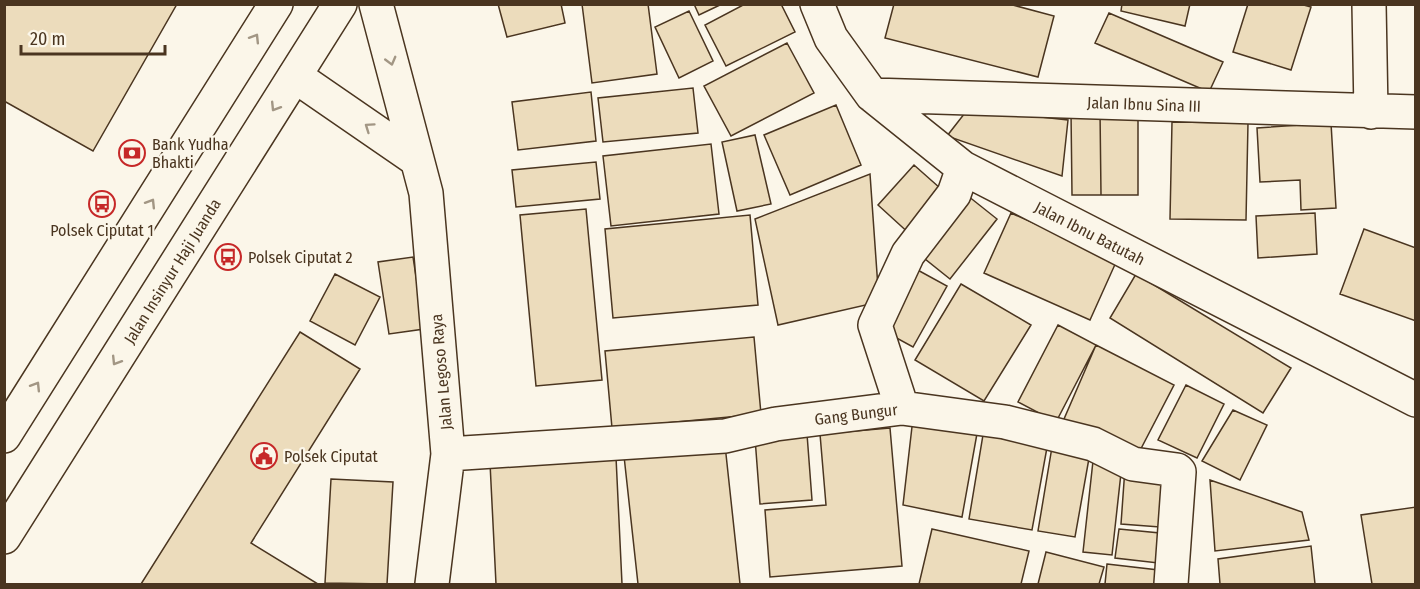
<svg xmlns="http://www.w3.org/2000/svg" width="1420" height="589" font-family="'Fira Sans Condensed',sans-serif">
<rect width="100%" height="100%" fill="#fbf6e9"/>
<path fill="#ecdcbc" stroke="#4a3520" stroke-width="1.5" d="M 4,4 L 177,4 L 93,151 L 4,101 Z
M 498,4 L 561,4 L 565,23 L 507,37 Z
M 582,4 L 648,4 L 657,74 L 592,83 Z
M 694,4 L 722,4 L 699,15 Z
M 745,4 L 781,4 L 795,32 L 726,66 L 705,25 Z
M 894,4 L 1009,4 L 1054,16 L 1038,77 L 885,38 Z
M 1122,4 L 1190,4 L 1185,26 L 1121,11 Z
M 1248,4 L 1300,4 L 1311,7 L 1291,70 L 1233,52 Z
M 689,11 L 713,61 L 679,78 L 655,27 Z
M 1109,13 L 1223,62 L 1209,92 L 1095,43 Z
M 787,43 L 814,93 L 731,136 L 704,86 Z
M 693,88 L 698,133 L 603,142 L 598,98 Z
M 591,92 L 596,141 L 518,150 L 512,102 Z
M 836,105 L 861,165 L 790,195 L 764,135 Z
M 968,109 L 1068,120 L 1062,176 L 947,136 Z
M 1100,111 L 1138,111 L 1138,195 L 1101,195 Z
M 1100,111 L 1101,195 L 1072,195 L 1071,112 Z
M 1172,122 L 1248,123 L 1246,220 L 1170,219 Z
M 1331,123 L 1336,208 L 1301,210 L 1300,180 L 1260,182 L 1257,128 Z
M 755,135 L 771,204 L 737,211 L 722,142 Z
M 711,144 L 719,214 L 611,226 L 603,156 Z
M 596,162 L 600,199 L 516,207 L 512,170 Z
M 914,165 L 949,196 L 912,236 L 878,205 Z
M 870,174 L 879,302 L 778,325 L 755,219 Z
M 963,192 L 997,219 L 950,279 L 915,251 Z
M 586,209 L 602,380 L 536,386 L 520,215 Z
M 1011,213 L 1117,260 L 1090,320 L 984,273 Z
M 1315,213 L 1317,254 L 1258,258 L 1256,216 Z
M 750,215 L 758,305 L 613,318 L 605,229 Z
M 1364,229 L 1416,248 L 1416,321 L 1340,294 Z
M 413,257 L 424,329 L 389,334 L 378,262 Z
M 914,268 L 947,286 L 913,347 L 880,329 Z
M 335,274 L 380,297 L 355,345 L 310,321 Z
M 1136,274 L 1291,368 L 1263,413 L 1110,318 Z
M 961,284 L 1031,325 L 984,401 L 915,360 Z
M 1058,325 L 1096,345 L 1056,422 L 1018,402 Z
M 300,332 L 360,369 L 251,543 L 318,584 L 141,584 Z
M 754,337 L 761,414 L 612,428 L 605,351 Z
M 1096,345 L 1174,385 L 1134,462 L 1061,426 Z
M 1186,385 L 1224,404 L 1197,458 L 1158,440 Z
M 1233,410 L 1267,425 L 1240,480 L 1202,461 Z
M 913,418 L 978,428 L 962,517 L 903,505 Z
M 890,428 L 902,566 L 770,577 L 765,510 L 826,505 L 820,434 Z
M 984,429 L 1048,442 L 1032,530 L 969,519 Z
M 807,434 L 812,500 L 760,504 L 755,438 Z
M 1053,441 L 1091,447 L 1075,537 L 1038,531 Z
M 725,445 L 740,584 L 638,584 L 624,456 Z
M 616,457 L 622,584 L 496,584 L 490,463 Z
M 1093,461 L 1122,464 L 1112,555 L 1083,552 Z
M 1125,468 L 1176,473 L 1173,528 L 1121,524 Z
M 331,479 L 393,482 L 387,584 L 325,583 Z
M 1210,480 L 1302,512 L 1309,540 L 1215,551 Z
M 1416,507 L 1416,584 L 1372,584 L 1361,515 Z
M 932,529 L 1029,551 L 1021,584 L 919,584 Z
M 1119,529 L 1170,534 L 1167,564 L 1115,558 Z
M 1311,546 L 1315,584 L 1220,584 L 1218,559 Z
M 1046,552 L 1104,567 L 1099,584 L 1038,584 Z
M 1107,564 L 1167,571 L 1166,584 L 1105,584 Z"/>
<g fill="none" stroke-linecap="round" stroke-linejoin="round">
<defs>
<path id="minor" d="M 376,4 L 426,193 L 448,454 L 432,584
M 817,4 L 831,38 L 872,95 L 963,168 L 1416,400
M 1369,4 L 1371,112
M 295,76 L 417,160
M 872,95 L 1416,112
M 902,408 L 875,325 L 908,254 L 954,194 L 963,168
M 448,454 L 725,436 L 776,424 L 902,408 L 1005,422 L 1093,444 L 1133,464 L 1177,470 L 1179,472 L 1171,584"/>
<path id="highway" d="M 4,436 L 276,4
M 4,537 L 340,4"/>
</defs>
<use href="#minor" stroke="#4a3520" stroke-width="36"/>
<use href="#highway" stroke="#4a3520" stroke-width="36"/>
<use href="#minor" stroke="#fbf6e9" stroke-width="33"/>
<use href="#highway" stroke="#fbf6e9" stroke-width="33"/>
</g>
<defs><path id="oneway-chevron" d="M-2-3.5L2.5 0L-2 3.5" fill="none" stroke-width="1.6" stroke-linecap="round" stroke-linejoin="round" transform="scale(1.5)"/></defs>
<g stroke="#a29684">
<use href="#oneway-chevron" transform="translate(255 38) rotate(-58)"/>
<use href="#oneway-chevron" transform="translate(391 61) rotate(75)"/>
<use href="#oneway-chevron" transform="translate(275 107) rotate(122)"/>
<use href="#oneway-chevron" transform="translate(369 127) rotate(-145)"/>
<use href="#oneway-chevron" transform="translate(151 203) rotate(-58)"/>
<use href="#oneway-chevron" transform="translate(116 361) rotate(122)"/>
<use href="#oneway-chevron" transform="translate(36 386) rotate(-58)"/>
</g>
<defs>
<symbol id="bank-ring" viewBox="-11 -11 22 22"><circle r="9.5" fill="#fbf6e9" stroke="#c62828" stroke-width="1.5"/><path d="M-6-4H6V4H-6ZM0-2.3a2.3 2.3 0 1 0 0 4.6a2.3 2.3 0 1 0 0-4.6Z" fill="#c62828"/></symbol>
<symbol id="bus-ring" viewBox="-11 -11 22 22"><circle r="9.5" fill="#fbf6e9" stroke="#c62828" stroke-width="1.5"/><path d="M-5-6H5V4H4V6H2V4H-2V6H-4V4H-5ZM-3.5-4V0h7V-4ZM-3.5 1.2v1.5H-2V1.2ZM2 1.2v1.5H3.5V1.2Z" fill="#c62828"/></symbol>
<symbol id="civic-ring" viewBox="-11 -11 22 22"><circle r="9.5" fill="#fbf6e9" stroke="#c62828" stroke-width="1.5"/><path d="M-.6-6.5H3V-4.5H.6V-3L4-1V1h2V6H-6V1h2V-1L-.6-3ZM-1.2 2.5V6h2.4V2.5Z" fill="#c62828"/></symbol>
</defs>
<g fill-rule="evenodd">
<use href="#bank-ring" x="117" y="138" width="30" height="30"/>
<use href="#bus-ring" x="87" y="189" width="30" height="30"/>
<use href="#bus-ring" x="213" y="242" width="30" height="30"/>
<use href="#civic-ring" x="249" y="441" width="30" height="30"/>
</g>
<g text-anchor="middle" stroke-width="4.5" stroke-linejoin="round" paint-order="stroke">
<g font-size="16" fill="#4a3520" stroke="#fbf6e9">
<text transform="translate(1144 104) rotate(2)" y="6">Jalan Ibnu Sina III</text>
<text transform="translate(1090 233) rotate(27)" y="6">Jalan Ibnu Batutah</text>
<text transform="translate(172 271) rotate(-58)" y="6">Jalan Insinyur Haji Juanda</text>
<text transform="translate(441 372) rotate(-95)" y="6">Jalan Legoso Raya</text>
<text transform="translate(856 414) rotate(-7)" y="6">Gang Bungur</text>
</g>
<g font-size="16" fill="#4a3520" stroke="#fbf6e9" text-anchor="start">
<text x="152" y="150">Bank Yudha<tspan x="152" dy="18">Bhakti</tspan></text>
<text x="102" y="236" text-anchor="middle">Polsek Ciputat 1</text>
<text x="248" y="263">Polsek Ciputat 2</text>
<text x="284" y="462">Polsek Ciputat</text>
</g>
</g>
<rect width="1420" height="589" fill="none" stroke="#4a3520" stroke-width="12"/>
<path d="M21 45v9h144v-9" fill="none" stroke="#4a3520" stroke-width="3"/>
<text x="30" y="45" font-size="18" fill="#4a3520" stroke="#fbf6e9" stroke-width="4.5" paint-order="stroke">20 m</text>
</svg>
